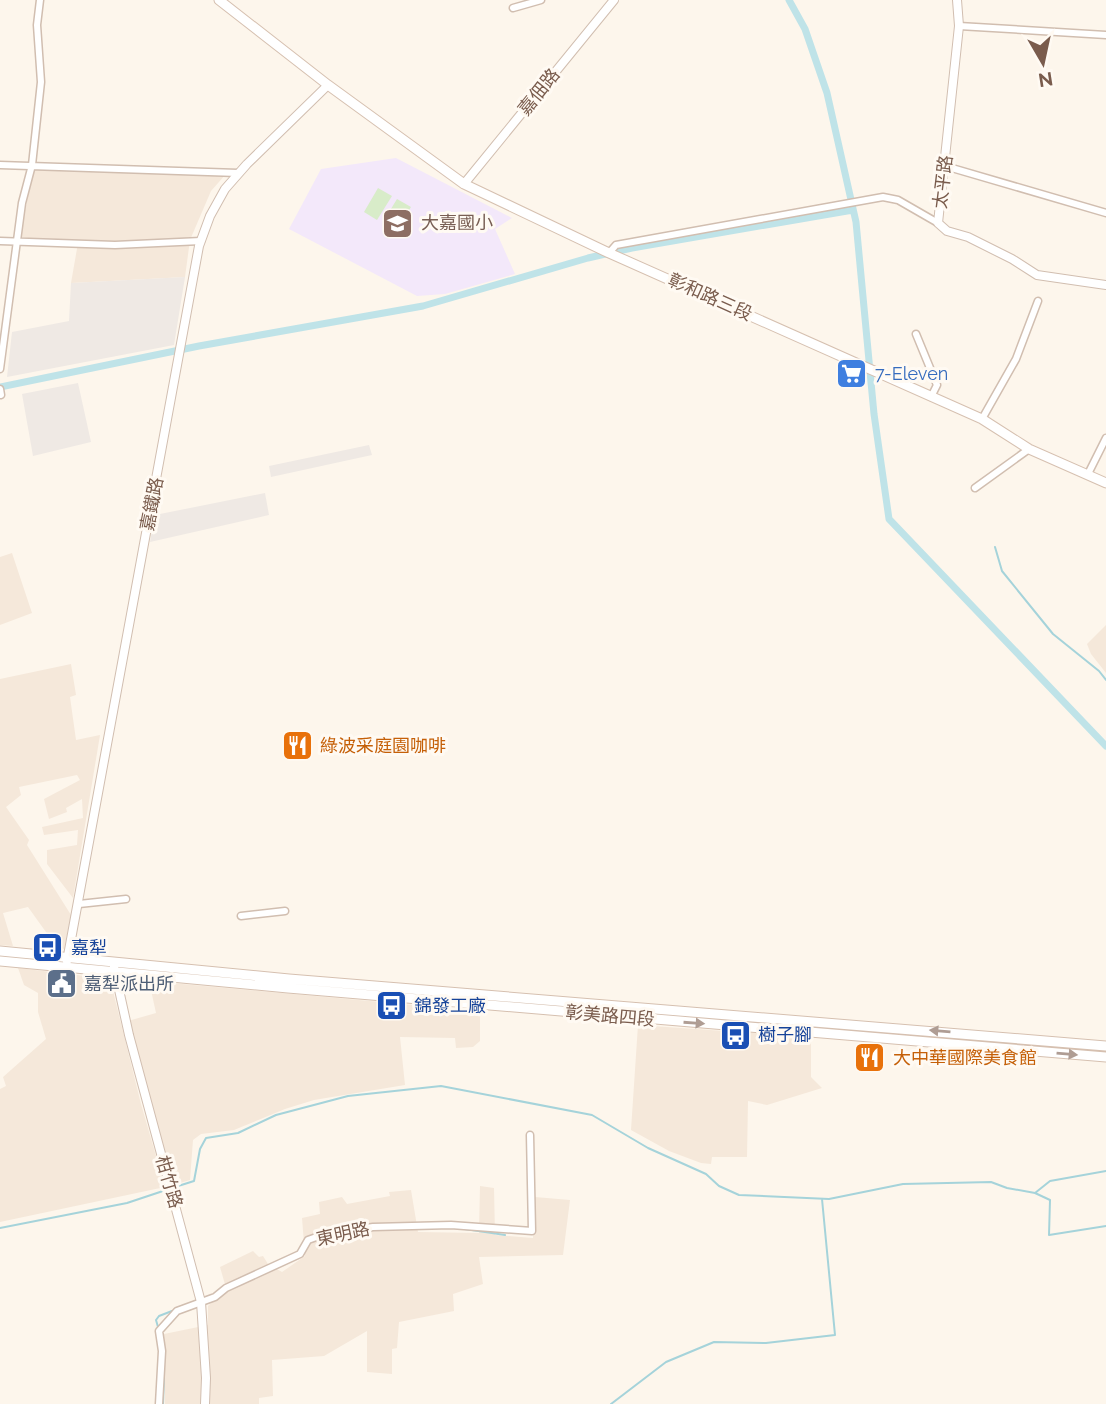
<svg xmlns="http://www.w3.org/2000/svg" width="1106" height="1404" font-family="Raleway,'Noto Sans TC',sans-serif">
<rect width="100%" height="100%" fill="#fdf6ec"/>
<path fill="#f5e8da" d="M 34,167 L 226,174 L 211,191 L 190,240 L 185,277 L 71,283 L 78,243 L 19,240 Z
M 12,553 L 32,613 L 0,625 L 0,557 Z
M 1106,625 L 1106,673 L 1091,654 L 1087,644 Z
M 71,664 L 76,695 L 70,697 L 76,740 L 100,735 L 73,898 L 47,864 L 47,850 L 77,845 L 78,830 L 44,835 L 42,827 L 83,818 L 82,799 L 66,808 L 67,812 L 49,819 L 44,799 L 80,780 L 77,775 L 19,787 L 21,795 L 6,807 L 29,840 L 27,845 L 71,915 L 64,949 L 56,946 L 28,907 L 3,913 L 13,946 L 0,945 L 0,679 Z
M 18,968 L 110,979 L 141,1104 L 165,1187 L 0,1222 L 0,1089 L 6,1086 L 3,1077 L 46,1039 L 38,1012 L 38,993 L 24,985 Z
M 149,981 L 480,1011 L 480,1041 L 473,1047 L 456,1048 L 455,1038 L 400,1037 L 405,1085 L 314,1100 L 285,1109 L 234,1130 L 201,1134 L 193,1140 L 190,1180 L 173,1185 L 128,1021 L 156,1013 Z
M 638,1025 L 811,1037 L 811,1077 L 822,1088 L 767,1105 L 748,1101 L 747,1157 L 712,1157 L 711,1164 L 701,1163 L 669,1151 L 631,1130 Z
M 480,1186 L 494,1188 L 495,1235 L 533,1238 L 535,1197 L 570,1200 L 563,1255 L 479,1257 L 483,1284 L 453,1294 L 454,1311 L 399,1322 L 397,1348 L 392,1349 L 392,1374 L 367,1372 L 367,1331 L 324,1356 L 272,1360 L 273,1396 L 259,1398 L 259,1404 L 165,1404 L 164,1334 L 208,1325 L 208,1306 L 226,1288 L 220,1267 L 253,1251 L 259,1257 L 263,1256 L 268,1264 L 282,1272 L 305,1256 L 302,1218 L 320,1214 L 319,1202 L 342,1197 L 347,1204 L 390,1196 L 389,1192 L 411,1190 L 418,1232 L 479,1233 Z"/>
<path fill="#efe9e4" d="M 185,277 L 174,345 L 7,377 L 12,332 L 69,321 L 71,283 Z
M 78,383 L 91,442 L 33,456 L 22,394 Z
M 369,445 L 372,455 L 271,477 L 269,466 Z
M 265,493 L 269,515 L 150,542 L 155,515 Z"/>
<path fill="#f3e8fa" d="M 396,158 L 512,218 L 495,229 L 515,274 L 445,294 L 417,296 L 289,229 L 321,169 Z"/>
<path fill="#d8ecc9" d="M 378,188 L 392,196 L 377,220 L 364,212 Z
M 397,199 L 411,207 L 396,230 L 383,222 Z"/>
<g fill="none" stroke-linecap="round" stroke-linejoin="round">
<path stroke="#a5d3da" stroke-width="2" d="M 995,547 L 1002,571 L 1053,634 L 1099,671 L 1106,680
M 175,1187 L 194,1181 L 200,1149 L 206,1138 L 238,1133 L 276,1115 L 348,1096 L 441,1086 L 592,1115 L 648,1148 L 706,1174 L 719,1186 L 739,1195 L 829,1199 L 903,1184 L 991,1182 L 1007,1188 L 1035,1193 L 1050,1181 L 1106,1171
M 1035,1193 L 1050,1200 L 1049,1235 L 1106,1226
M 0,1228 L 127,1203 L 166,1190
M 465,1229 L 505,1235
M 158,1327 L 156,1320 L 159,1316 L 172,1311
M 163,1404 L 164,1377
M 611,1404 L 666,1362 L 714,1342 L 766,1343 L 835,1335 L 822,1199"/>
<path stroke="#bfe3e8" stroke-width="7" d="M 789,0 L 805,29 L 827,93 L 856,222 L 874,414 L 889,519 L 1106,746
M 0,387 L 199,346 L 423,306 L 588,258 L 632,248 L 853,210"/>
<defs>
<path id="minor" d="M 513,8 L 541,0
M 959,26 L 1106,35
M 0,165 L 238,173
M 945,166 L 1106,213
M 0,241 L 115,245 L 201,241
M 609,253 L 616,245 L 883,197 L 898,200 L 938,223
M 916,334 L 937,385 L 931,397
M 0,369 L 22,203 L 32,165 L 41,82 L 37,25 L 40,0
M 0,389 L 1,395
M 982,419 L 1016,359 L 1038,301
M 1088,474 L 1106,438
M 975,488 L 1029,449
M 79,904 L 126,899
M 241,916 L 285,911
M 159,1404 L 162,1351 L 159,1331 L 177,1311 L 215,1297 L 226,1288 L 300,1254 L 308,1240 L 322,1235 L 373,1227 L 451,1225 L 532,1231 L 530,1135"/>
<path id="tertiary" d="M 957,0 L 959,26 L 938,223 L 947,231 L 968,237 L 1012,259 L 1037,275 L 1106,285
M 464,184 L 614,0
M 67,961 L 199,246 L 210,216 L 225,189 L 247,164 L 328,85
M 114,967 L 129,1035 L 201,1302 L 206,1378 L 205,1404"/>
<path id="secondary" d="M 219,0 L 328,85 L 464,184 L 609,253 L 982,419 L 1029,449 L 1106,483
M 0,951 L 289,979 L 1106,1046
M 0,961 L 288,988 L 1106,1057"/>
</defs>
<use href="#minor" stroke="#d1beb0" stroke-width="9"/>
<use href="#tertiary" stroke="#d1beb0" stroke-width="10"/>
<use href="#secondary" stroke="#d6c0b0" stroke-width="11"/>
<use href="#minor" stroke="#fff" stroke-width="6"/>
<use href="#tertiary" stroke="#fff" stroke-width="8"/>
<use href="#secondary" stroke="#fff" stroke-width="9"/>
</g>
<defs><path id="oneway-solid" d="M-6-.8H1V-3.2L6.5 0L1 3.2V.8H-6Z" transform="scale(1.75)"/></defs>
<g fill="#af9d94">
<use href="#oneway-solid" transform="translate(694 1023) rotate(4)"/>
<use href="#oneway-solid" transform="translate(940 1031) rotate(-175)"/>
<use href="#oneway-solid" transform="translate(1067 1054) rotate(5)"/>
</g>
<defs>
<symbol id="school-square" viewBox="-11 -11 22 22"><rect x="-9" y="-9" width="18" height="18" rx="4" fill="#8d6e63" stroke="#fffaf3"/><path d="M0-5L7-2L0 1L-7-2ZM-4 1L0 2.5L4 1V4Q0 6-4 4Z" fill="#fff"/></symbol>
<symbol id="supermarket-square" viewBox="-11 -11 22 22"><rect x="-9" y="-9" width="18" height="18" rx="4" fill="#3f7fe0" stroke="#fffaf3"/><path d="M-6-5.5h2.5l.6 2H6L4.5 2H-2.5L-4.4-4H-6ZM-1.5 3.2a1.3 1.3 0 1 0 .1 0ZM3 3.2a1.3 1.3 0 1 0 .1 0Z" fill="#fff"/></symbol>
<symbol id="restaurant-square" viewBox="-11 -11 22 22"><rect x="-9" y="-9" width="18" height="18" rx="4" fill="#e8710a" stroke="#fffaf3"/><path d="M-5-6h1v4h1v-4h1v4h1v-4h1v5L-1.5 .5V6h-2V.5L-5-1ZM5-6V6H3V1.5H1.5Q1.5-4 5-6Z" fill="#fff"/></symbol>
<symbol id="bus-square" viewBox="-11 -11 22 22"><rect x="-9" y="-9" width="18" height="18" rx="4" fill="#1a4fb4" stroke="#fffaf3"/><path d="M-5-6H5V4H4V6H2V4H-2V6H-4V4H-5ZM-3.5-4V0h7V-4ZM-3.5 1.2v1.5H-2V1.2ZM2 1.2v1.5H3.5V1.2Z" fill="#fff"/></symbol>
<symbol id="civic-square" viewBox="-11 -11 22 22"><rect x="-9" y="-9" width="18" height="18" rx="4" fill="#5c6f8a" stroke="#fffaf3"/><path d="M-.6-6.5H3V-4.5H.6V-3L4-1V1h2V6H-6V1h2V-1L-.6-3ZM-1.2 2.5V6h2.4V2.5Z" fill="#fff"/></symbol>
</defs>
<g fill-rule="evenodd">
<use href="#school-square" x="380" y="206" width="35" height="35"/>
<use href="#supermarket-square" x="834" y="356" width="35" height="35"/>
<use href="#restaurant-square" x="280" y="728" width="35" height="35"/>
<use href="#bus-square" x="30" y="930" width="35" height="35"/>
<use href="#civic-square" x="44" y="966" width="35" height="35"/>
<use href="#bus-square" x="374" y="988" width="35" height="35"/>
<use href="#bus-square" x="718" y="1018" width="35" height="35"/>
<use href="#restaurant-square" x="852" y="1040" width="35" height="35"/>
</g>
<g text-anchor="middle" stroke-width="6" stroke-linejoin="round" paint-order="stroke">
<g font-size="18" fill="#7a5c4d" stroke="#fffaf3">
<text transform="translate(539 92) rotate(-51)" y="6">嘉佃路</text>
<text transform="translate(943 182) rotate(-83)" y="6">太平路</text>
<text transform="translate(710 297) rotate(24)" y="6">彰和路三段</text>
<text transform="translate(152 504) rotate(-79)" y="6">嘉鐵路</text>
<text transform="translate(610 1016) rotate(5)" y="6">彰美路四段</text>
<text transform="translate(169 1182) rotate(74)" y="6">柑竹路</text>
<text transform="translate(343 1234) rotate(-12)" y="6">東明路</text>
</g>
<g font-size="18" fill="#785e54" stroke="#fffaf3" text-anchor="start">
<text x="421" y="229">大嘉國小</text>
</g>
<g font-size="18" fill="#366cbe" stroke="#fffaf3" text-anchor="start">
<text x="875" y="380">7-Eleven</text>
</g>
<g font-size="18" fill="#c56008" stroke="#fffaf3" text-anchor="start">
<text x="320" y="752">綠波采庭園咖啡</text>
<text x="893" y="1064">大中華國際美食館</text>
</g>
<g font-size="18" fill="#164399" stroke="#fffaf3" text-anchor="start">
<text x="71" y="954">嘉犁</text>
<text x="414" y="1012">錦發工廠</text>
<text x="758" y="1041">樹子腳</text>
</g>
<g font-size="18" fill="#4e5e75" stroke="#fffaf3" text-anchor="start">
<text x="84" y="990">嘉犁派出所</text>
</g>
</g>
<g transform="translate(1043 63) rotate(171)" stroke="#fffaf3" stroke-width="5" paint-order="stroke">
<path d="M0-5L12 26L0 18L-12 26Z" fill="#7a5c4d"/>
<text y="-10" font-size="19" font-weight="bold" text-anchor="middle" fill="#7a5c4d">N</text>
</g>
</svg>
